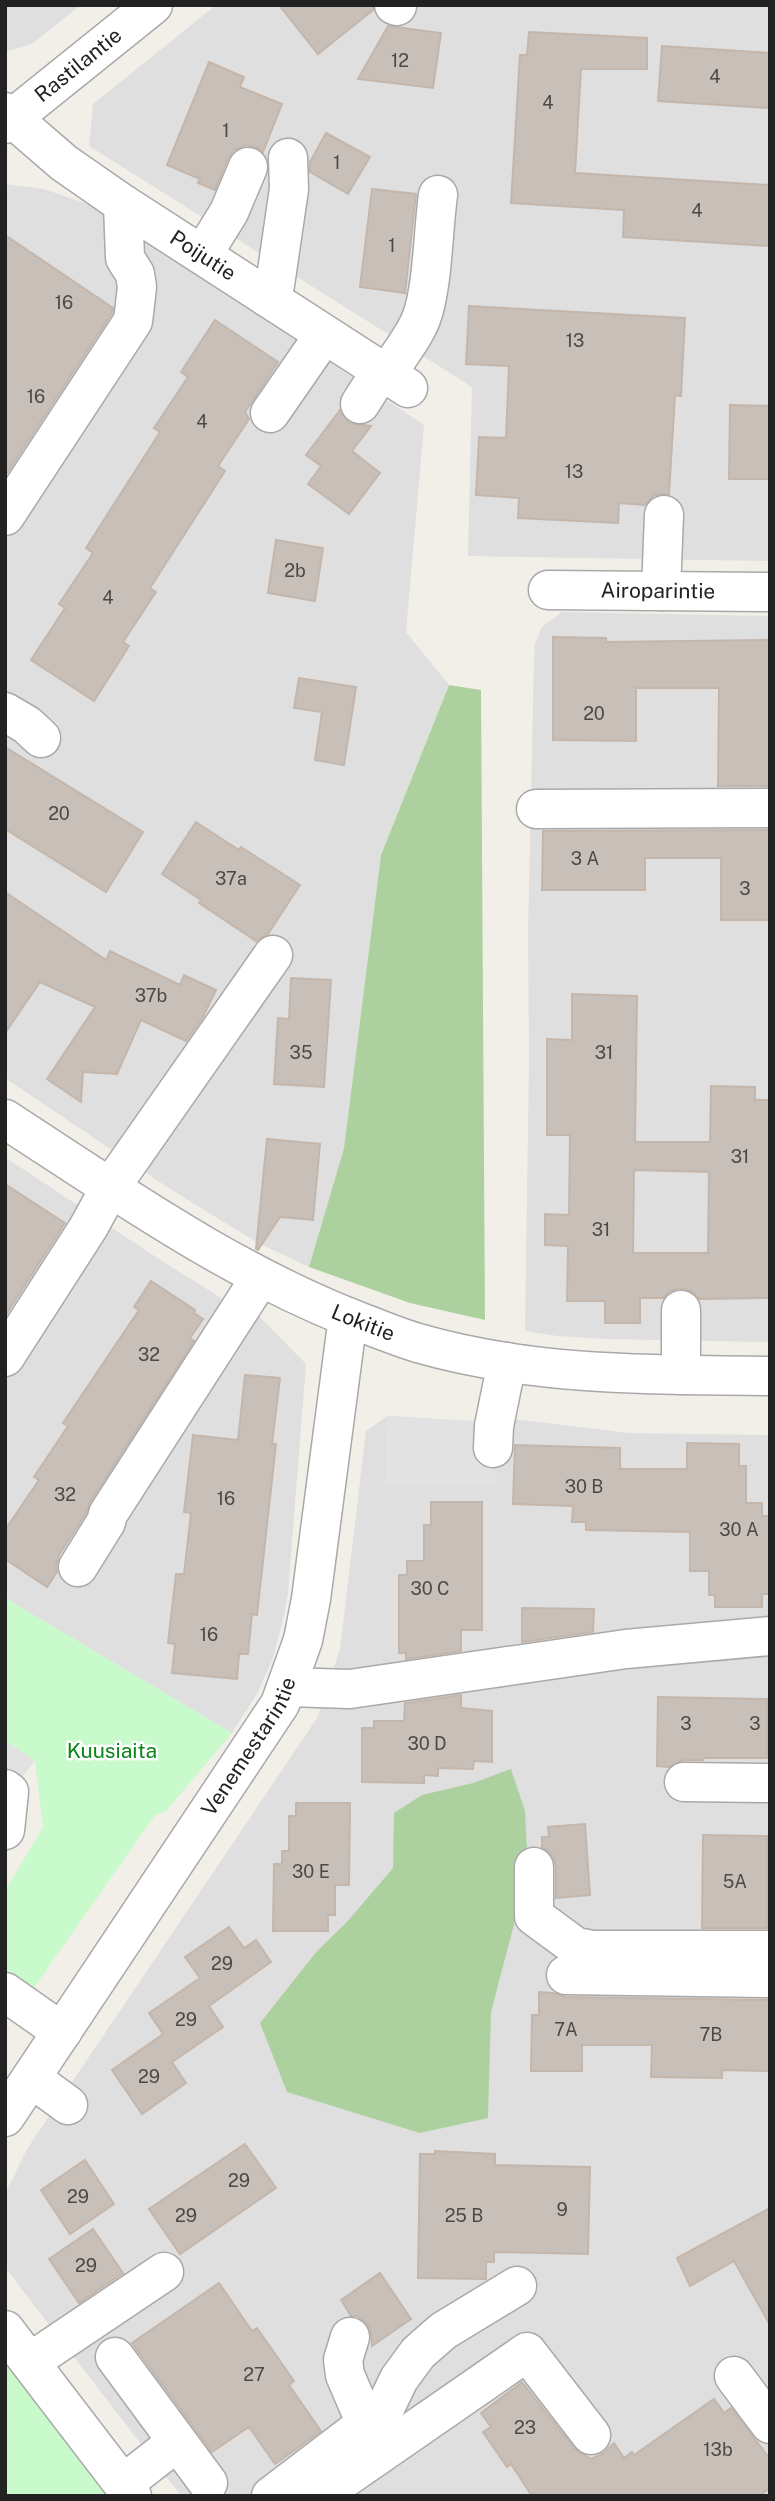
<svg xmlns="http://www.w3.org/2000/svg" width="775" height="2501" font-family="'Public Sans',sans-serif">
<rect width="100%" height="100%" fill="#f2efe9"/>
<path fill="#e0dfdf" d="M 5,5 L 81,5 L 32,44 L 8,51 L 5,50 Z
M 216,5 L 770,5 L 770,561 L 468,556 L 472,387 L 89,146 L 93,104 Z
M 5,184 L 44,189 L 99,208 L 424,425 L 406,632 L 449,685 L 381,855 L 344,1148 L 309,1267 L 258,1243 L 167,1187 L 5,1078 Z
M 562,612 L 770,616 L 770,1342 L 605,1339 L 557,1336 L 525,1331 L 529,1059 L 528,932 L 534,659 L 535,643 L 542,627 Z
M 5,1157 L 165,1263 L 226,1301 L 259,1316 L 306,1364 L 288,1593 L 284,1616 L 273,1658 L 258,1692 L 232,1733 L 5,1598 Z
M 479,1415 L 630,1433 L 770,1435 L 770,2496 L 181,2496 L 7,2270 L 5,2266 L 5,2194 L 27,2149 L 317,1718 L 340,1649 L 366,1431 L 387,1416 L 472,1421 Z"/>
<path fill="#add19e" d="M 449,685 L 481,690 L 485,1320 L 410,1303 L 309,1267 L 344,1148 L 381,855 Z
M 511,1769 L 525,1811 L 528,1871 L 491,2012 L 488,2118 L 420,2133 L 287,2092 L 260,2023 L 317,1951 L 347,1922 L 393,1868 L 394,1813 L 422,1795 L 473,1783 Z"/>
<path fill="#c8facc" d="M 5,1598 L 232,1733 L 166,1811 L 155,1815 L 31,1992 L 5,1972 L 5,1891 L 43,1827 L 35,1761 L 5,1740 Z
M 5,2355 L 113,2496 L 5,2496 Z"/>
<path fill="#e2e2e2" d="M 387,1416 L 472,1421 L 494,1426 L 495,1485 L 385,1485 Z
M 5,1740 L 35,1761 L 9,1792 L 5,1789 Z"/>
<path fill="#c7bfb8" stroke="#c4b6ab" stroke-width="2" fill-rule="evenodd" d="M 279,5 L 373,5 L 373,10 L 318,54 Z
M 388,26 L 441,33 L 433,88 L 358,79 Z
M 529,32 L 647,38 L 647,69 L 581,69 L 575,173 L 770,185 L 770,246 L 623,237 L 624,210 L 511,203 L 520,55 L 527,55 Z
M 662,46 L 770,53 L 770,108 L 658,101 Z
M 209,62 L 244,77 L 240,87 L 282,104 L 263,152 L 256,147 L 246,145 L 234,150 L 228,158 L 215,190 L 198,183 L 200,179 L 167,165 Z
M 326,133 L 370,157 L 348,194 L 310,172 L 310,162 Z
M 372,189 L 416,194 L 405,293 L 360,287 Z
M 5,235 L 113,308 L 112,313 L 5,476 Z
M 469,306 L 685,318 L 681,396 L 675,395 L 669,494 L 654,495 L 645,505 L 619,503 L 618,523 L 518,518 L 519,498 L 476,495 L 479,437 L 506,438 L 509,366 L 466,364 Z
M 215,320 L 278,362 L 245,412 L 249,419 L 218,466 L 225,471 L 150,588 L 156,592 L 123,642 L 129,646 L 94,701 L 31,660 L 65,608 L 59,604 L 93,553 L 86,548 L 160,432 L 154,428 L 188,377 L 181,372 Z
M 730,405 L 770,406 L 770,479 L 729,479 Z
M 340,410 L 349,423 L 371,426 L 352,451 L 380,473 L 349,514 L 308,484 L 321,466 L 306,455 Z
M 276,540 L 323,548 L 315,601 L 268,593 Z
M 553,637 L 606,638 L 606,642 L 770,640 L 770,786 L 718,786 L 719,688 L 636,688 L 636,741 L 553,740 Z
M 299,678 L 356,687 L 344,765 L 315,760 L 322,712 L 294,708 Z
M 5,747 L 143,832 L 106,892 L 5,829 Z
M 196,822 L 239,850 L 241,847 L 300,885 L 268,934 L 256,941 L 199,903 L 201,900 L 162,874 Z
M 770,830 L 770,920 L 721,920 L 721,858 L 645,858 L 645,890 L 542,890 L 543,831 Z
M 5,892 L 106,960 L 110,951 L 180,985 L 184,975 L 216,990 L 203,1017 L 186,1041 L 141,1020 L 117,1074 L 83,1072 L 81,1102 L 47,1079 L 95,1007 L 40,982 L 5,1033 Z
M 291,978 L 331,980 L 324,1087 L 274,1084 L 278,1018 L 289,1019 Z
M 572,994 L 637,996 L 635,1142 L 710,1142 L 711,1086 L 755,1087 L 755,1100 L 770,1100 L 770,1298 L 700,1299 L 691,1291 L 680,1288 L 670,1291 L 663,1298 L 640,1298 L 640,1323 L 605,1323 L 605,1301 L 567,1301 L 568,1246 L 545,1245 L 545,1214 L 569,1215 L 570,1135 L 547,1135 L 547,1039 L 572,1040 ZM 634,1170 L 709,1172 L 708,1253 L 633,1253 Z
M 267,1139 L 320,1144 L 313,1220 L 280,1217 L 258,1250 L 256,1249 Z
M 5,1184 L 65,1223 L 5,1316 Z
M 151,1281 L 195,1310 L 194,1313 L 203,1319 L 190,1338 L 194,1341 L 90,1502 L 86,1513 L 59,1555 L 56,1566 L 57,1572 L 47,1587 L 5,1559 L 5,1530 L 39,1480 L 34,1477 L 68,1426 L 63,1423 L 139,1310 L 134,1307 Z
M 245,1375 L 280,1378 L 272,1444 L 276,1444 L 257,1615 L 252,1614 L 248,1654 L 239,1654 L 237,1679 L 172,1673 L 175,1644 L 168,1643 L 176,1574 L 184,1574 L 191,1513 L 184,1512 L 193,1435 L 238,1440 Z
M 687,1443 L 739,1444 L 739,1466 L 746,1466 L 746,1503 L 762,1503 L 762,1516 L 770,1516 L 770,1594 L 762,1594 L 762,1607 L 715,1607 L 715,1595 L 709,1595 L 709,1571 L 690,1571 L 690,1532 L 586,1530 L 586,1522 L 572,1522 L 573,1506 L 513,1504 L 515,1445 L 620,1448 L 620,1469 L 687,1469 Z
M 431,1502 L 482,1502 L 482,1630 L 461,1630 L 461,1651 L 406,1659 L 406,1653 L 399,1653 L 399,1575 L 407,1575 L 407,1561 L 424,1561 L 424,1525 L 431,1525 Z
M 522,1608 L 594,1609 L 593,1632 L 522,1642 Z
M 461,1695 L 461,1708 L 492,1711 L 492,1762 L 474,1761 L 473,1769 L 438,1768 L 438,1776 L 424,1775 L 424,1783 L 362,1782 L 362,1728 L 374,1728 L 374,1721 L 404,1721 L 405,1703 Z
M 658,1697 L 767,1699 L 767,1758 L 704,1758 L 703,1760 L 684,1760 L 669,1767 L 657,1766 Z
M 296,1803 L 350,1803 L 349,1885 L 335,1885 L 335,1915 L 328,1915 L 328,1931 L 273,1931 L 274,1864 L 282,1864 L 282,1851 L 289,1851 L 289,1816 L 296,1816 Z
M 585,1824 L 590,1895 L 556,1898 L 556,1866 L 553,1856 L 542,1847 L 542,1837 L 549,1837 L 548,1827 Z
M 703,1835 L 767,1836 L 767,1928 L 702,1928 Z
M 229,1927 L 244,1948 L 256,1940 L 271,1962 L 209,2006 L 223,2027 L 172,2062 L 186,2083 L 142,2114 L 112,2070 L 163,2034 L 149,2013 L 200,1978 L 185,1957 Z
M 539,1992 L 553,1993 L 566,1997 L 770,2000 L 770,2071 L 722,2070 L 722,2078 L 651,2077 L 652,2045 L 582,2045 L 582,2071 L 531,2071 L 532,2015 L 539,2015 Z
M 245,2144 L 276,2188 L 180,2254 L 149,2209 Z
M 435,2151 L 495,2154 L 495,2165 L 590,2167 L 588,2254 L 494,2252 L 494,2262 L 486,2262 L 486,2279 L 418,2278 L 420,2154 L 435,2154 Z
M 85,2160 L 114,2204 L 70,2234 L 41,2190 Z
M 770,2208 L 770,2325 L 734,2261 L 690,2286 L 677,2258 Z
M 93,2229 L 123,2273 L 79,2303 L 49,2259 Z
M 380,2273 L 411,2319 L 372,2346 L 371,2331 L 366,2323 L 357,2316 L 351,2316 L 341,2300 Z
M 219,2283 L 252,2331 L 257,2328 L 294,2381 L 289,2385 L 321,2431 L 275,2464 L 249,2427 L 212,2452 L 132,2343 Z
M 522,2382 L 574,2448 L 591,2459 L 604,2453 L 614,2443 L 624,2458 L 632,2452 L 634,2455 L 714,2399 L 724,2413 L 731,2408 L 770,2459 L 770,2488 L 759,2496 L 532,2496 L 511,2464 L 507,2467 L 483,2432 L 491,2427 L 481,2413 Z"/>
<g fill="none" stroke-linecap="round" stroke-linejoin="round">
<defs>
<g id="minor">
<path d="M 394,5 L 397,6"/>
<path id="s1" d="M 5,112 L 64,163 L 123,204 L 408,388"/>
<path id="s2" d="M 5,124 L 153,5"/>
<path d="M 203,254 L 229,212 L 248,167"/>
<path d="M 267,297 L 275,285 L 289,189 L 288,158"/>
<path d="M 387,374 C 398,356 413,339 421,319 C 433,287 433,230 438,195"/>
<path d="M 360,404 L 381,371"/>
<path d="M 270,413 L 324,335"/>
<path d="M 5,516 L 133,321 L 137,287 L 135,274 L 125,258 L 123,204"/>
<path id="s3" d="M 548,590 L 770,592"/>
<path d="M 661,591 L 664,515"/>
<path d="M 5,712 L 27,725 L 41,738"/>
<path d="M 536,809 L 770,808"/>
<path id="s4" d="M 5,1119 C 122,1195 237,1276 368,1325 C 384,1331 401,1338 418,1343 C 532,1376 652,1375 770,1376"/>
<path d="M 681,1310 L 681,1375"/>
<path d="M 5,1357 L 88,1228 L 110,1188 L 273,955"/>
<path d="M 493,1448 L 494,1426 L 507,1362"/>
<path d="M 78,1567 L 106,1522 L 108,1514 L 260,1278"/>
<path d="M 287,1687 L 350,1689 L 626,1649 L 770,1636"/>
<path d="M 684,1782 L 770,1783"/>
<path d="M 5,1789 L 9,1792 L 5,1830"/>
<path d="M 534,1867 L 534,1916 L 576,1947 L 592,1950 L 770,1950"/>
<path d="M 566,1975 L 770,1978"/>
<path d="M 5,1992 L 62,2032"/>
<path d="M 31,2078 L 68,2105"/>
<path id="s5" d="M 5,2117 L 280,1704 L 303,1640 L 311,1599 L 348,1317"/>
<path d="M 5,2330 L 132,2496"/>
<path d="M 350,2337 L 343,2360 L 345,2375 L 366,2424"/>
<path d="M 115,2357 L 208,2483"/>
<path d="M 30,2362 L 164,2272"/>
<path d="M 734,2376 L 770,2424"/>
<path d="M 123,2484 L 177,2442"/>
<path d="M 271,2496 L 384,2410 L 399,2379 L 418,2353 L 443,2331 L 517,2286"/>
<path d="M 319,2496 L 527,2352 L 591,2435"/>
</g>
</defs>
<use href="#minor" stroke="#a9a9a9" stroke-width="41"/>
<use href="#minor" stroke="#fff" stroke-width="38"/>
</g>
<g text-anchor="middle" stroke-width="5" stroke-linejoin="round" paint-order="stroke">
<g font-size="18" fill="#4b4948">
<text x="400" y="67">12</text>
<text x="715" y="83">4</text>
<text x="548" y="109">4</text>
<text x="226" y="137">1</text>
<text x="337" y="169">1</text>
<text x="697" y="217">4</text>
<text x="392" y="252">1</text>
<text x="64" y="309">16</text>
<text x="575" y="347">13</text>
<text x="36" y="403">16</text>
<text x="202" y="428">4</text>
<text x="574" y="478">13</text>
<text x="295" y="577">2b</text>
<text x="108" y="604">4</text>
<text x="594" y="720">20</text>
<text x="59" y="820">20</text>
<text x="585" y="865">3 A</text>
<text x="231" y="885">37a</text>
<text x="745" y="895">3</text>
<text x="151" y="1002">37b</text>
<text x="301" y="1059">35</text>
<text x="604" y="1059">31</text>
<text x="740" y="1163">31</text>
<text x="601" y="1236">31</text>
<text x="149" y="1361">32</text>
<text x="584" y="1493">30 B</text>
<text x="65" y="1501">32</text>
<text x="226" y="1505">16</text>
<text x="739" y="1536">30 A</text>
<text x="430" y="1595">30 C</text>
<text x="209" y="1641">16</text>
<text x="686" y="1730">3</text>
<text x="755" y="1730">3</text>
<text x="427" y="1750">30 D</text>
<text x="311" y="1878">30 E</text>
<text x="735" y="1888">5A</text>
<text x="222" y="1970">29</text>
<text x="186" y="2026">29</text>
<text x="566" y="2036">7A</text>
<text x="711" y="2041">7B</text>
<text x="149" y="2083">29</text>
<text x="239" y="2187">29</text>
<text x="78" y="2203">29</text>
<text x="562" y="2216">9</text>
<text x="186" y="2222">29</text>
<text x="464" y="2222">25 B</text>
<text x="86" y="2272">29</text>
<text x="254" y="2381">27</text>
<text x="525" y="2434">23</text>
<text x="718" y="2456">13b</text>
</g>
<g font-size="21" fill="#222" stroke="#fff">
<text dy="7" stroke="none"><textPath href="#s2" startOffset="94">Rastilantie</textPath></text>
<text dy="7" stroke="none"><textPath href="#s1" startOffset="245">Poijutie</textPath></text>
<text dy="7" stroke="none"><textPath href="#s3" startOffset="110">Airoparintie</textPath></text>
<text dy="7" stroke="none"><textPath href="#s4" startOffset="413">Lokitie</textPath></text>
<text dy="7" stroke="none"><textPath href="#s5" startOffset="444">Venemestarintie</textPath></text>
</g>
<g font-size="21" fill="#0c8416" stroke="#fff">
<text x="112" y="1758">Kuusiaita</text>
</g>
</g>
<rect width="775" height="2501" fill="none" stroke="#222222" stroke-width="14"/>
</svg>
